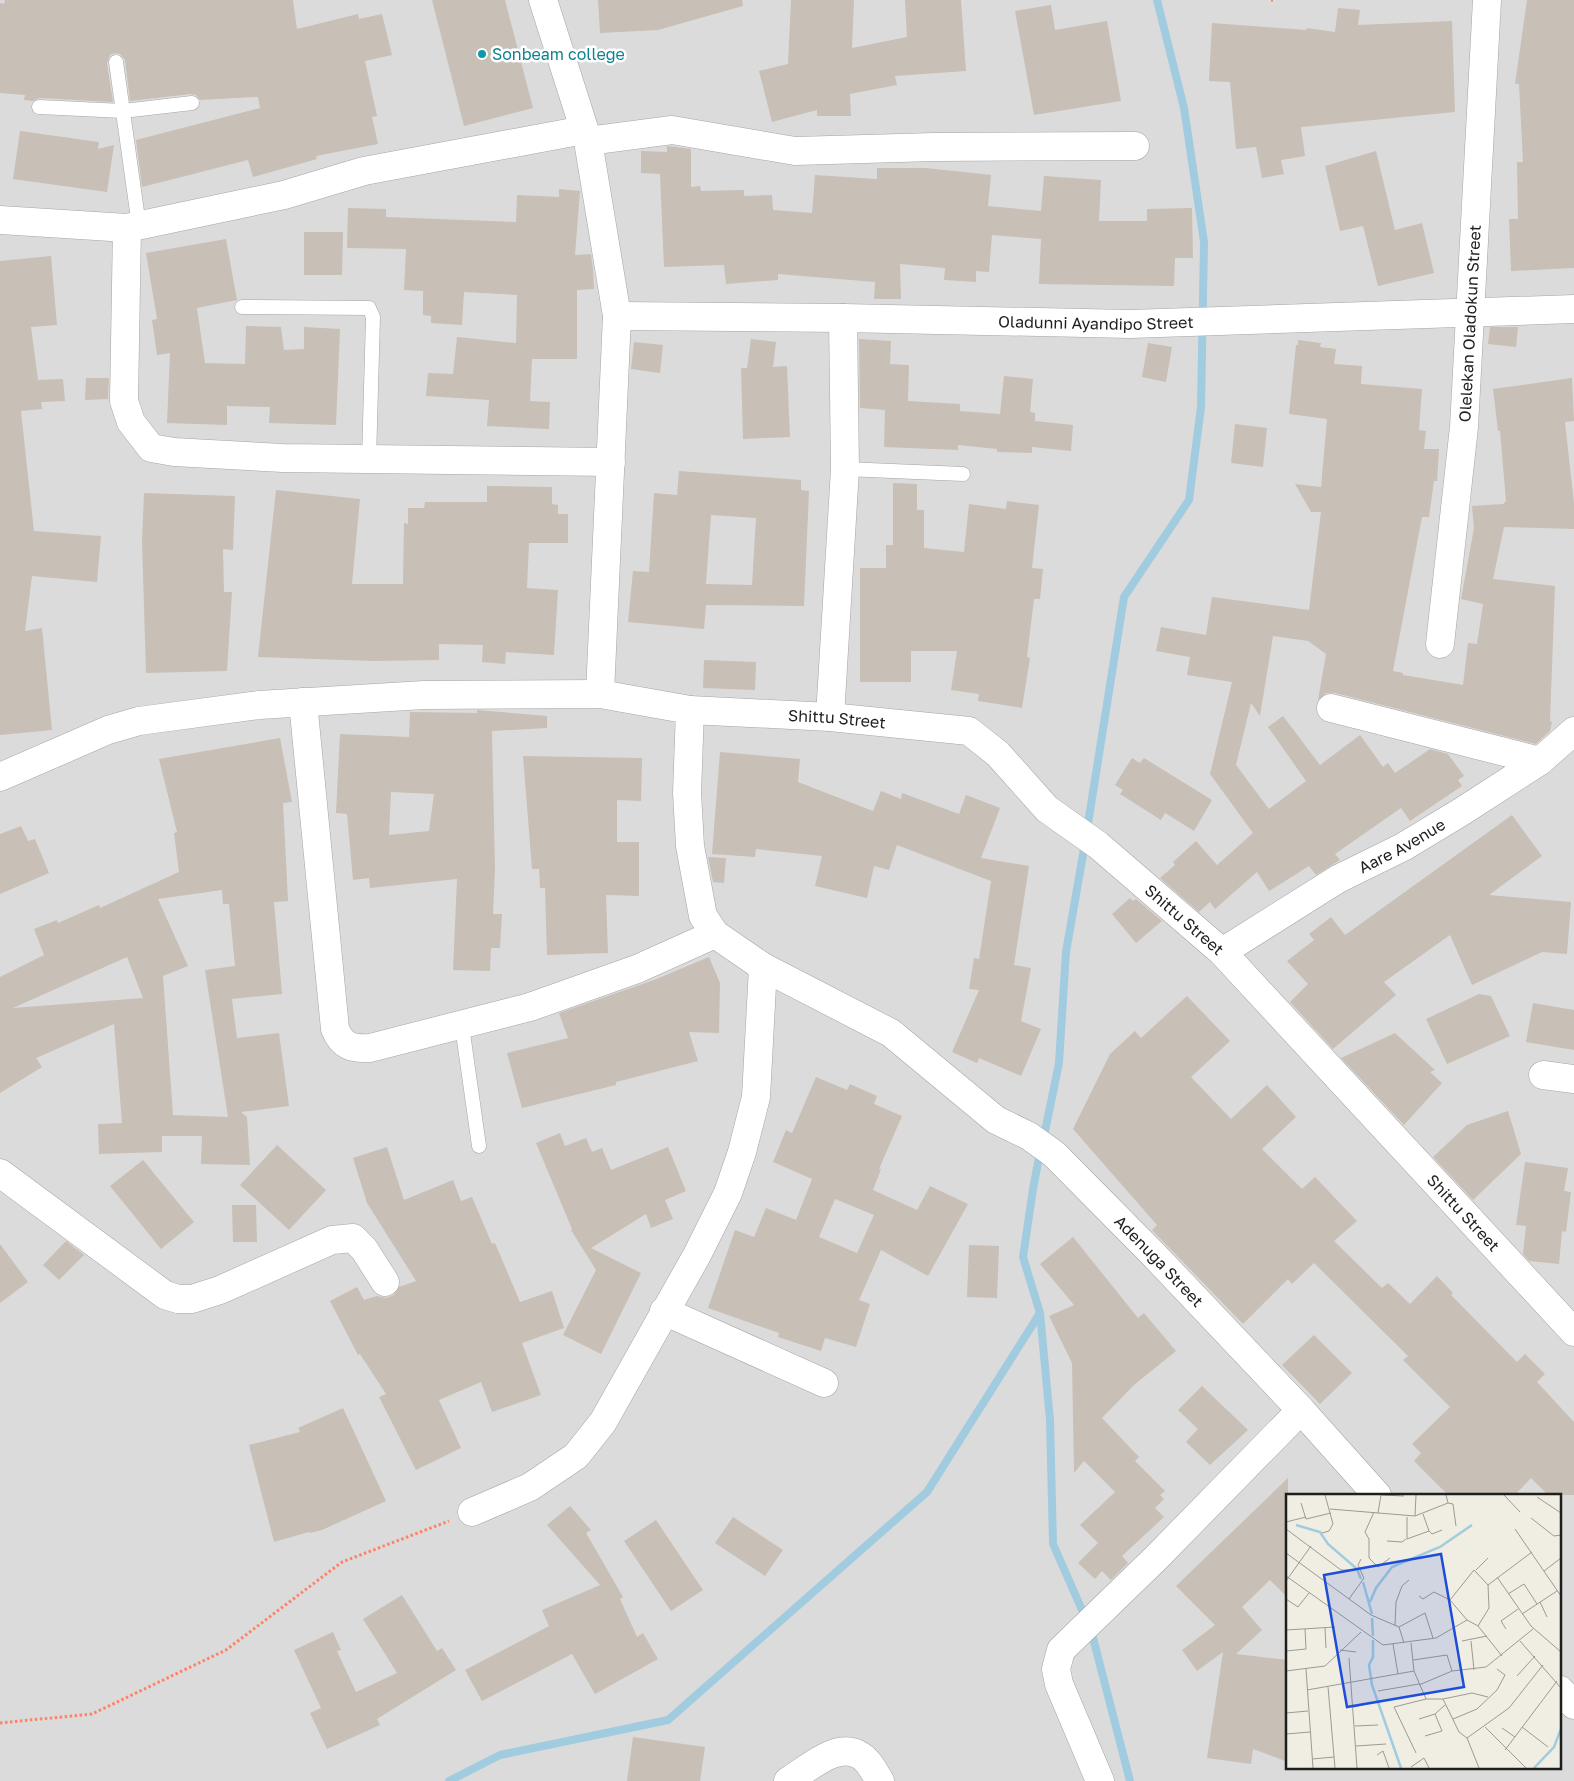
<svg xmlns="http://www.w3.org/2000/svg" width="1574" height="1781" font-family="'Golos Text',sans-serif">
<rect width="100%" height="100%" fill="#f0ede3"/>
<path fill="#dcdbdb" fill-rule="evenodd" d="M 0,0 L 1574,0 L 1574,1781 L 0,1781 ZM 1288,1495 L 1560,1495 L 1560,1767 L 1288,1767 Z"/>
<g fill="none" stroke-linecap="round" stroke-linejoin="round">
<path stroke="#a1cce0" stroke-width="8" d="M 1087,830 L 1124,597 L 1189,500 L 1201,407 L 1204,242 L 1184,108 L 1157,0
M 1043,1141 L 1059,1063 L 1066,952 L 1085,843
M 1040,1152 L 1033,1189 L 1023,1257 L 1040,1313 L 1050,1420 L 1053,1544 L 1086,1619
M 1091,1630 L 1130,1781
M 449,1781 L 500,1755 L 668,1720 L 927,1492 L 1040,1313"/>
</g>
<path fill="#c8bfb6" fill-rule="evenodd" d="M 5,0 L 293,0 L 297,29 L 358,14 L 359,19 L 382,14 L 392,55 L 365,61 L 377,116 L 372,117 L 378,144 L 316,156 L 317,159 L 253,177 L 248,160 L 142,187 L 136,140 L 260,108 L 258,97 L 200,100 L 196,95 L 191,94 L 130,101 L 125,60 L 120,54 L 115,53 L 110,55 L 107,63 L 113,102 L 39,98 L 33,101 L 24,100 L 25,95 L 0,93 L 0,3 L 4,4 Z
M 432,0 L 505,0 L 533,108 L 464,126 Z
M 598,0 L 742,0 L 743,6 L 658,30 L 600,33 Z
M 791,0 L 854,0 L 852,48 L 907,37 L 905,0 L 961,0 L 966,71 L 895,76 L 897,85 L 850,94 L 851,116 L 817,116 L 817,110 L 772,122 L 759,71 L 788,64 Z
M 1527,0 L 1574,0 L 1574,268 L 1511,271 L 1509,219 L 1518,219 L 1517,162 L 1523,162 L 1519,84 L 1515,84 Z
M 1051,5 L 1055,30 L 1107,21 L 1121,101 L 1034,115 L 1015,11 Z
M 1338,8 L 1360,10 L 1358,25 L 1452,21 L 1455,112 L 1301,127 L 1305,156 L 1281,160 L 1284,174 L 1262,178 L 1256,147 L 1236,149 L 1230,82 L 1209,81 L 1212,23 L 1306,30 L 1307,28 L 1335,32 Z
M 20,131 L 99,142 L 98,149 L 114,145 L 107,192 L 13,179 Z
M 667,146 L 691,149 L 691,187 L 700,186 L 701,191 L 744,190 L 744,196 L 772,195 L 773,210 L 812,213 L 815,175 L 877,179 L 877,168 L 926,168 L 991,175 L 988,206 L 1041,211 L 1044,176 L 1101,180 L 1099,221 L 1147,221 L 1147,209 L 1192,208 L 1193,258 L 1175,258 L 1174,286 L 1039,284 L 1041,239 L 992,235 L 989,272 L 976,271 L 976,282 L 944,280 L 945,268 L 900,264 L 901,299 L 874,299 L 875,282 L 778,274 L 778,280 L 726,284 L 724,265 L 664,267 L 660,174 L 641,173 L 641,151 L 667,152 Z
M 1376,151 L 1395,230 L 1422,223 L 1434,273 L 1378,286 L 1363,226 L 1340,231 L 1325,166 Z
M 559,189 L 580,191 L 575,255 L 591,254 L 593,269 L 594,289 L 577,290 L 577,359 L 532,359 L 530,401 L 550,402 L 549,429 L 487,426 L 489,400 L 426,396 L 428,373 L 453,374 L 457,337 L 516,343 L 517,295 L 464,292 L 462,325 L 431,323 L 431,316 L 423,315 L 423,291 L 404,290 L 406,249 L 347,248 L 348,208 L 386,209 L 386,217 L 516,222 L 517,195 L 559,197 Z
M 304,232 L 343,232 L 342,275 L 304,275 Z
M 226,239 L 237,300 L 197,308 L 205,363 L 245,364 L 246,326 L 281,327 L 284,350 L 304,349 L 304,327 L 340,329 L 336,425 L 269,423 L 270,407 L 227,406 L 227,425 L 167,423 L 170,353 L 157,355 L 152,320 L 157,319 L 146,253 Z
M 51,256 L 57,325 L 31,327 L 38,380 L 63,379 L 65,401 L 41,402 L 42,409 L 21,411 L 34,531 L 101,536 L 97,582 L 32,576 L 25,631 L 42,628 L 52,730 L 0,735 L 0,261 Z
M 1490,327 L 1518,327 L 1516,347 L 1488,344 Z
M 751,339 L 776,342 L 773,367 L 787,366 L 790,437 L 743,439 L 741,368 L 747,368 Z
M 859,339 L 891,341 L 890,364 L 909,365 L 908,401 L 960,404 L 960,411 L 1000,414 L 1004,376 L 1033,379 L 1030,412 L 1035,413 L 1035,421 L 1073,425 L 1071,451 L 1032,447 L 1032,453 L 997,452 L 997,449 L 958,445 L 958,450 L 884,447 L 885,410 L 860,408 Z
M 1298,340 L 1321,343 L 1320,347 L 1336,349 L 1334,364 L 1362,366 L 1361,384 L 1422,389 L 1419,430 L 1426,431 L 1424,449 L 1439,449 L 1437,481 L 1434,481 L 1429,517 L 1422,517 L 1393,671 L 1403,673 L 1403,675 L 1463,685 L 1468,643 L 1477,644 L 1483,604 L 1461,599 L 1474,528 L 1472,506 L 1503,504 L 1506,501 L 1500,431 L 1498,431 L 1493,389 L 1572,378 L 1574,421 L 1565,422 L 1574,503 L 1574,529 L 1504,527 L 1493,579 L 1555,586 L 1550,721 L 1552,722 L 1550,731 L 1536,744 L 1335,693 L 1326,693 L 1318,700 L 1326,654 L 1308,641 L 1273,636 L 1260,716 L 1251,703 L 1236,765 L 1269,809 L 1306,781 L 1268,727 L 1283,716 L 1320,765 L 1360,735 L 1383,767 L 1388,763 L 1395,773 L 1430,749 L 1448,754 L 1464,776 L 1458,780 L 1462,786 L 1410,821 L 1401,808 L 1335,854 L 1340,860 L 1316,875 L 1309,866 L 1269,891 L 1257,872 L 1215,909 L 1210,902 L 1199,912 L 1160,878 L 1175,865 L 1173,862 L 1196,841 L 1217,865 L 1253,833 L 1210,774 L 1232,682 L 1187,675 L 1190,657 L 1156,651 L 1161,627 L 1206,635 L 1212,597 L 1309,610 L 1321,512 L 1311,512 L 1295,484 L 1321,487 L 1327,419 L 1289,414 L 1296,345 L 1298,345 Z
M 634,342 L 663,345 L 660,373 L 631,369 Z
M 1148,343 L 1172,347 L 1166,382 L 1142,377 Z
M 86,378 L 109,378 L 108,399 L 85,400 Z
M 1235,424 L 1267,428 L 1263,467 L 1231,463 Z
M 679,471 L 801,480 L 801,490 L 809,491 L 804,606 L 706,605 L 704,629 L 628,622 L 633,571 L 649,572 L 654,493 L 677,495 ZM 711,515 L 756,518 L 752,585 L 706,584 Z
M 893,483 L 917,484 L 917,510 L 924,510 L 924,548 L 964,552 L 969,504 L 1006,509 L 1007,501 L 1039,505 L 1032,568 L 1043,569 L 1040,599 L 1034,599 L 1027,657 L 1030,658 L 1022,708 L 978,701 L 979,694 L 951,690 L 957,651 L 911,651 L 911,682 L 860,682 L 860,568 L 886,568 L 886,545 L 893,545 Z
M 487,486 L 552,487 L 552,504 L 558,505 L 558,514 L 568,514 L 568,543 L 529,543 L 527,588 L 558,590 L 554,655 L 506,652 L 505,664 L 482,662 L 483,645 L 439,644 L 439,660 L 373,661 L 258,657 L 276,490 L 360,499 L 352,584 L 403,584 L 404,523 L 408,524 L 408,508 L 424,508 L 425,502 L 487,502 Z
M 144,493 L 235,496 L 233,550 L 223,549 L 224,592 L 232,592 L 227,671 L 146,673 L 142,541 Z
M 704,660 L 756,662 L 755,690 L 703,688 Z
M 477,710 L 547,716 L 547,728 L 492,731 L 495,869 L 493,914 L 502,914 L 500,948 L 491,948 L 490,971 L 453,970 L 457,879 L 370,888 L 369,878 L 353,880 L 347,814 L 336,813 L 340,734 L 409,737 L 410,712 L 477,713 ZM 391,792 L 434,794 L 429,831 L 389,835 Z
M 280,738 L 292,802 L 283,803 L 288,901 L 274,902 L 282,994 L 232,999 L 237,1038 L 279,1033 L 289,1106 L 241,1112 L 247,1117 L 250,1165 L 201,1164 L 202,1136 L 162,1136 L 162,1152 L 99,1154 L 98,1124 L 122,1123 L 114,1024 L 36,1058 L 42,1067 L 0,1093 L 0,977 L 44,955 L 34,929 L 57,920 L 58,923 L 99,905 L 100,908 L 179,872 L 174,833 L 177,832 L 159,759 ZM 222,890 L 223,904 L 229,904 L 235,966 L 205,970 L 228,1117 L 173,1115 L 163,976 L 188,966 L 158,899 ZM 127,957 L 143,998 L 13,1008 Z
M 720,752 L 800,759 L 798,782 L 873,811 L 881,791 L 901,799 L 902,793 L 959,814 L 966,795 L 1000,808 L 981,858 L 1029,866 L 1014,965 L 1031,968 L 1021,1021 L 1041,1029 L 1021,1076 L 979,1058 L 977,1063 L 952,1052 L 979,990 L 969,989 L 974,958 L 979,959 L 991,881 L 897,845 L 889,870 L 874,866 L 867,898 L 815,886 L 822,856 L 756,849 L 755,857 L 712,854 Z
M 523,756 L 642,758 L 641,801 L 617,800 L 617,842 L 639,842 L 639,896 L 606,895 L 608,953 L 547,955 L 545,888 L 540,888 L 539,869 L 532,869 Z
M 1132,758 L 1140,763 L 1144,758 L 1212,800 L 1194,831 L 1165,813 L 1161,820 L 1120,794 L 1123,790 L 1115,785 Z
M 1512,815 L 1542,856 L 1489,895 L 1571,902 L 1567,954 L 1542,952 L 1472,985 L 1450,935 L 1384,982 L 1396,995 L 1333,1049 L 1290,1002 L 1308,984 L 1287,961 L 1314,940 L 1309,934 L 1331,917 L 1345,935 Z
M 21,826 L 28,841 L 35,839 L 49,873 L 0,894 L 0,834 Z
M 708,857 L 726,858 L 724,883 L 713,882 Z
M 1130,898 L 1133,901 L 1136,899 L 1162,921 L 1136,943 L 1112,914 Z
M 709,957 L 720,983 L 719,1033 L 689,1032 L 698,1061 L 616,1082 L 616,1085 L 522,1108 L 507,1053 L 568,1038 L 559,1013 L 654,980 Z
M 1479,994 L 1491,996 L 1510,1036 L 1447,1064 L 1426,1019 Z
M 1187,996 L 1230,1041 L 1191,1077 L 1231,1119 L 1267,1085 L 1296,1117 L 1262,1149 L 1302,1189 L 1315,1177 L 1357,1221 L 1334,1241 L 1382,1288 L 1388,1283 L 1410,1304 L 1437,1276 L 1453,1293 L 1451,1295 L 1517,1362 L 1525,1354 L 1545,1374 L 1537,1382 L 1574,1422 L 1574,1495 L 1548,1495 L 1531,1478 L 1515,1495 L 1448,1495 L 1414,1461 L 1421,1453 L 1412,1444 L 1450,1407 L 1403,1360 L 1408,1356 L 1314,1263 L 1292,1284 L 1288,1279 L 1243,1324 L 1152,1230 L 1157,1225 L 1073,1129 L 1110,1054 L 1135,1031 L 1141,1038 Z
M 1533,1003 L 1574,1010 L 1574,1050 L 1526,1042 Z
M 1395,1033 L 1435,1070 L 1430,1072 L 1442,1083 L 1404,1125 L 1341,1058 Z
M 816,1077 L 847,1090 L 850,1084 L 877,1096 L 874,1104 L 902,1116 L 879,1169 L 881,1169 L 873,1190 L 917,1210 L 930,1186 L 968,1204 L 928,1276 L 881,1250 L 859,1300 L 870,1304 L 856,1347 L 825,1338 L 821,1351 L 778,1337 L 779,1333 L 708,1308 L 735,1230 L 754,1237 L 766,1208 L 796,1220 L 812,1179 L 773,1162 L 786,1130 L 792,1133 ZM 835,1199 L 874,1215 L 857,1253 L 819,1237 Z
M 1508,1111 L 1521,1154 L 1473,1200 L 1433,1157 L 1467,1125 Z
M 560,1133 L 565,1146 L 586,1138 L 592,1152 L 602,1148 L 611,1170 L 668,1147 L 686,1191 L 665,1200 L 673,1219 L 651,1228 L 646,1214 L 591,1248 L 641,1273 L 601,1354 L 563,1335 L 596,1270 L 571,1230 L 572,1229 L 536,1143 Z
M 277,1145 L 326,1190 L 289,1230 L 240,1185 Z
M 387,1147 L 404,1200 L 453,1180 L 461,1201 L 472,1197 L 492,1244 L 495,1243 L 520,1302 L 552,1291 L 564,1328 L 522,1343 L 541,1395 L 492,1412 L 481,1382 L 439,1400 L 461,1448 L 416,1470 L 379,1397 L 386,1394 L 360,1354 L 358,1355 L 330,1301 L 357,1287 L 364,1300 L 377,1296 L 386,1298 L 394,1295 L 399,1287 L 416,1281 L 367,1203 L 353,1158 Z
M 143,1160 L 194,1222 L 161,1249 L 110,1186 Z
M 1525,1162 L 1568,1168 L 1564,1191 L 1571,1192 L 1566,1232 L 1562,1231 L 1559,1264 L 1529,1261 L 1523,1254 L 1526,1226 L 1516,1225 Z
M 232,1205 L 256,1205 L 257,1242 L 233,1242 Z
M 1073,1237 L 1138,1318 L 1144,1313 L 1176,1351 L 1134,1385 L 1102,1418 L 1139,1457 L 1135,1461 L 1165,1491 L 1160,1495 L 1164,1499 L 1155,1508 L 1164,1517 L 1122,1556 L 1128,1563 L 1111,1580 L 1102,1571 L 1095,1579 L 1078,1563 L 1098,1543 L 1080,1525 L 1115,1492 L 1084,1461 L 1074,1473 L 1072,1363 L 1049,1316 L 1074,1305 L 1040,1264 Z
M 66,1241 L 84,1255 L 59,1280 L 43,1265 Z
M 0,1244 L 28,1282 L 0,1303 Z
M 969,1245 L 999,1246 L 997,1298 L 967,1297 Z
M 1314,1335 L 1352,1373 L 1320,1404 L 1282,1365 Z
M 1202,1386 L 1248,1430 L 1210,1465 L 1186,1442 L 1198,1429 L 1178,1410 Z
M 343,1408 L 386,1501 L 322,1530 L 310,1533 L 309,1532 L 274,1542 L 249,1445 L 300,1432 L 298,1428 Z
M 1288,1478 L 1288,1598 L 1270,1580 L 1242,1607 L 1262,1630 L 1236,1654 L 1288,1660 L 1288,1762 L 1253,1749 L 1251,1764 L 1207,1758 L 1223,1652 L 1197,1671 L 1182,1650 L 1215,1625 L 1176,1586 Z
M 570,1506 L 591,1530 L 586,1533 L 623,1597 L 620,1599 L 637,1637 L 643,1633 L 658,1659 L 595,1694 L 572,1654 L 482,1701 L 465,1670 L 549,1626 L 542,1610 L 600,1585 L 547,1525 Z
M 733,1517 L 783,1550 L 765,1576 L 715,1543 Z
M 656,1520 L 703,1590 L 671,1611 L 624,1541 Z
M 402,1595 L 437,1651 L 442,1648 L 456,1670 L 377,1719 L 380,1725 L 327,1749 L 310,1713 L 321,1708 L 294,1650 L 333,1632 L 341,1650 L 337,1651 L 356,1692 L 397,1673 L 363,1619 Z
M 633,1737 L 705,1747 L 700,1781 L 627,1781 Z"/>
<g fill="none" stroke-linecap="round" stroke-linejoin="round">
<defs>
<path id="service" d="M 116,62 L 139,226
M 39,107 L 123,111 L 192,103
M 242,307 L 369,308 L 373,317 L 369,460
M 845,469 L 963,474
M 462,1026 L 479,1146"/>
<g id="minor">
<path d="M 543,0 L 588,141 L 617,316 L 600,694"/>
<path d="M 588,141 L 672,130 L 795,151 L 934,147 L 1135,146"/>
<path d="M 0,220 L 127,228 L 284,195 L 364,171 L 584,130"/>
<path d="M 127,228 L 124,401 L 131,422 L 151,448 L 174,452 L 283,458 L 611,462"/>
<path id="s1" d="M 617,316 L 843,318 L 1130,324 L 1574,309"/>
<path id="s2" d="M 1440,644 L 1464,427 L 1487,0"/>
<path d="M 303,702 L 335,1029 C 342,1046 352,1049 370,1048 L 530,1007 L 637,969 L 715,934"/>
<path d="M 1331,708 L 1540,761"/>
<path id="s3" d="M 690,710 L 687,793 L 690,846 L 703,916 L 715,934 L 763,967 L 891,1033 L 996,1120 L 1029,1136 L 1054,1154 L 1154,1255 L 1301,1410 L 1377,1495"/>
<path d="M 830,717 L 845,469 L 843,318"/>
<path id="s4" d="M 0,777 L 108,730 L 139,721 L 259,705 L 424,695 L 600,694 L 690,710 L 830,717 L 969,731 L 998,754 L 1047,809 L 1098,845 L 1222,952 L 1574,1332"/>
<path id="s5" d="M 1222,952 L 1338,879 L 1403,847 L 1461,812 L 1540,761 L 1574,731"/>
<path d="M 1543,1075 L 1574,1079"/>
<path d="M 0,1173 L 165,1295 L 178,1299 L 192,1299 L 220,1290 L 332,1240 L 353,1238 L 364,1249 L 385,1282"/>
<path d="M 664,1311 L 824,1383"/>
<path d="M 472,1512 L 530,1487 L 576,1456 L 603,1422 L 697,1255 L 728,1193 L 742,1152 L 756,1097 L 763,967"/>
<path d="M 1560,1690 L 1574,1705"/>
<path d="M 788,1781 C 808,1769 838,1740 861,1756 C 869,1761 875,1773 880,1781"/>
<path d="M 1100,1781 L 1059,1684 L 1056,1669 L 1061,1650 L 1156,1558 L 1301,1410"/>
</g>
</defs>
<use href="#service" stroke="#a5a5a5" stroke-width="15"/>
<use href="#minor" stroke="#a5a5a5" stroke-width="29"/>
<path stroke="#ff8265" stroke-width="3" stroke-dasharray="2.5 2.5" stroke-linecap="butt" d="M 1271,0 L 1273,0
M 0,1723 L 92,1714 L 226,1650 L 342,1562 L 449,1521"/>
<use href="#service" stroke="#fff" stroke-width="14"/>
<use href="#minor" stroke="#fff" stroke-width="28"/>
</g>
<circle fill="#0f9aa8" stroke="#fff" stroke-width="2" cx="482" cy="54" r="5"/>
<g text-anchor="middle" stroke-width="5" stroke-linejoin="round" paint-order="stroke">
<g font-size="16" fill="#0d838f" stroke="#fff" text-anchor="start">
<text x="492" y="60">Sonbeam college</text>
</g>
<g font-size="16" fill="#1e1e1e" stroke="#fff">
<text dy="6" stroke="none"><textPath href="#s1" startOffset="479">Oladunni Ayandipo Street</textPath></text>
<text dy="6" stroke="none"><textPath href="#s2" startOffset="322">Olelekan Oladokun Street</textPath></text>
<text dy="6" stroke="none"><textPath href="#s4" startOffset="851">Shittu Street</textPath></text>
<text dy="6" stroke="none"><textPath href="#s5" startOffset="209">Aare Avenue</textPath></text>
<text dy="6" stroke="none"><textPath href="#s4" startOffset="1271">Shittu Street</textPath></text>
<text dy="6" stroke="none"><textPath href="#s4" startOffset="1676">Shittu Street</textPath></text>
<text dy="6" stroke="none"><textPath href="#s3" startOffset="785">Adenuga Street</textPath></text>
</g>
</g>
<g transform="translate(1286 1494)">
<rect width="275" height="275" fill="#f0ede3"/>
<path fill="none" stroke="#a1cce0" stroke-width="2.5" d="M 10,31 L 34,38 L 42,50 L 71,75 L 75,85M 77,88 L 86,120M 84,108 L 90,94 L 106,73 L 154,53 L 186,31M 86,124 L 87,142M 87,146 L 87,163 L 83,171 L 86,191 L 115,274M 248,274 L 268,253 L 275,235"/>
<path fill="none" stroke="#9c9a94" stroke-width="1" d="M 96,1 L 118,2M 160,1 L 162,9 L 167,10 L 170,32M 218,1 L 234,18M 251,3 L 275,19M 15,9 L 20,25 L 45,19M 44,15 L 129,22 L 162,9M 88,18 L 79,38 L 83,45 L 83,64 L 92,73 L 104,64M 92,19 L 95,1M 129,22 L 130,1M 121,23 L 121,45 L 143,37 L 137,20M 245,24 L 268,42 L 275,41M 0,28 L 20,23M 0,35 L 55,76 L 64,76M 229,35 L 275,102M 143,37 L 146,40 L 156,36M 36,39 L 43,37 L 47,30 L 39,1M 101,47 L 116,48 L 120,45M 0,59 L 85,121 L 113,133 L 118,149M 190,76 L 202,64M 258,77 L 275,64M 0,82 L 97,151 L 150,144 L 181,126M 211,83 L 245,132 L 275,158M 0,87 L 25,52M 222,100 L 238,90 L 251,110M 133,102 L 137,105 L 148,98 L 164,106 L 181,126 L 192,132 L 216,162M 0,105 L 12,113 L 23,99M 63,105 L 78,84 L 72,71 L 75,65M 164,106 L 188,76 L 202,91M 254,108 L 261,123M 236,120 L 271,97M 109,131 L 110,108 L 116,92 L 123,86M 192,132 L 203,114 L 202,91 L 246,58M 113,133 L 139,119 L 147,144M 39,134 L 40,154M 220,135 L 215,127 L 232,115M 0,136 L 49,133M 176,147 L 201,142M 185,147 L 188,176M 234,147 L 275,194M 125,149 L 128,177 L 140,205M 107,150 L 112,180M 54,156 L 70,158M 0,157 L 20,155 L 19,135M 63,164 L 71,274M 127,166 L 161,161 L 166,177M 20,175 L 27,274M 0,177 L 39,172 L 75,138M 231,182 L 249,162M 133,191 L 166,177 L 200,173 L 247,135M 42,193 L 49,274M 21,196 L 128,177M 92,197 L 133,190M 157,205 L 173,238 L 181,244 L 193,274M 68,213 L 84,209M 0,219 L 22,217M 133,225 L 149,220 L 159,211M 167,225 L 191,215 L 211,196 L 219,181 L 211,175M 69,232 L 92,231M 199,233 L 240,274M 236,233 L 262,253M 216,234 L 229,243M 0,240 L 24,238M 139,242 L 156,237 L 149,220M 181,244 L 223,214 L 257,171M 70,252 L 100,250M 219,256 L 271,187M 130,259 L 108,213 L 140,205 L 157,205 L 186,199 L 202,203M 91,261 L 97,257 L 103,274M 26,265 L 48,263M 125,273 L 138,264 L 143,274"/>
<path fill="#1d4ed8" fill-opacity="0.15" stroke="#1d4ed8" stroke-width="2.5" d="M 155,60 L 178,193 L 61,213 L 38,81 Z"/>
<rect width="275" height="275" fill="none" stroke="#1e1e1e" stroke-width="2.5"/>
</g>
</svg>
